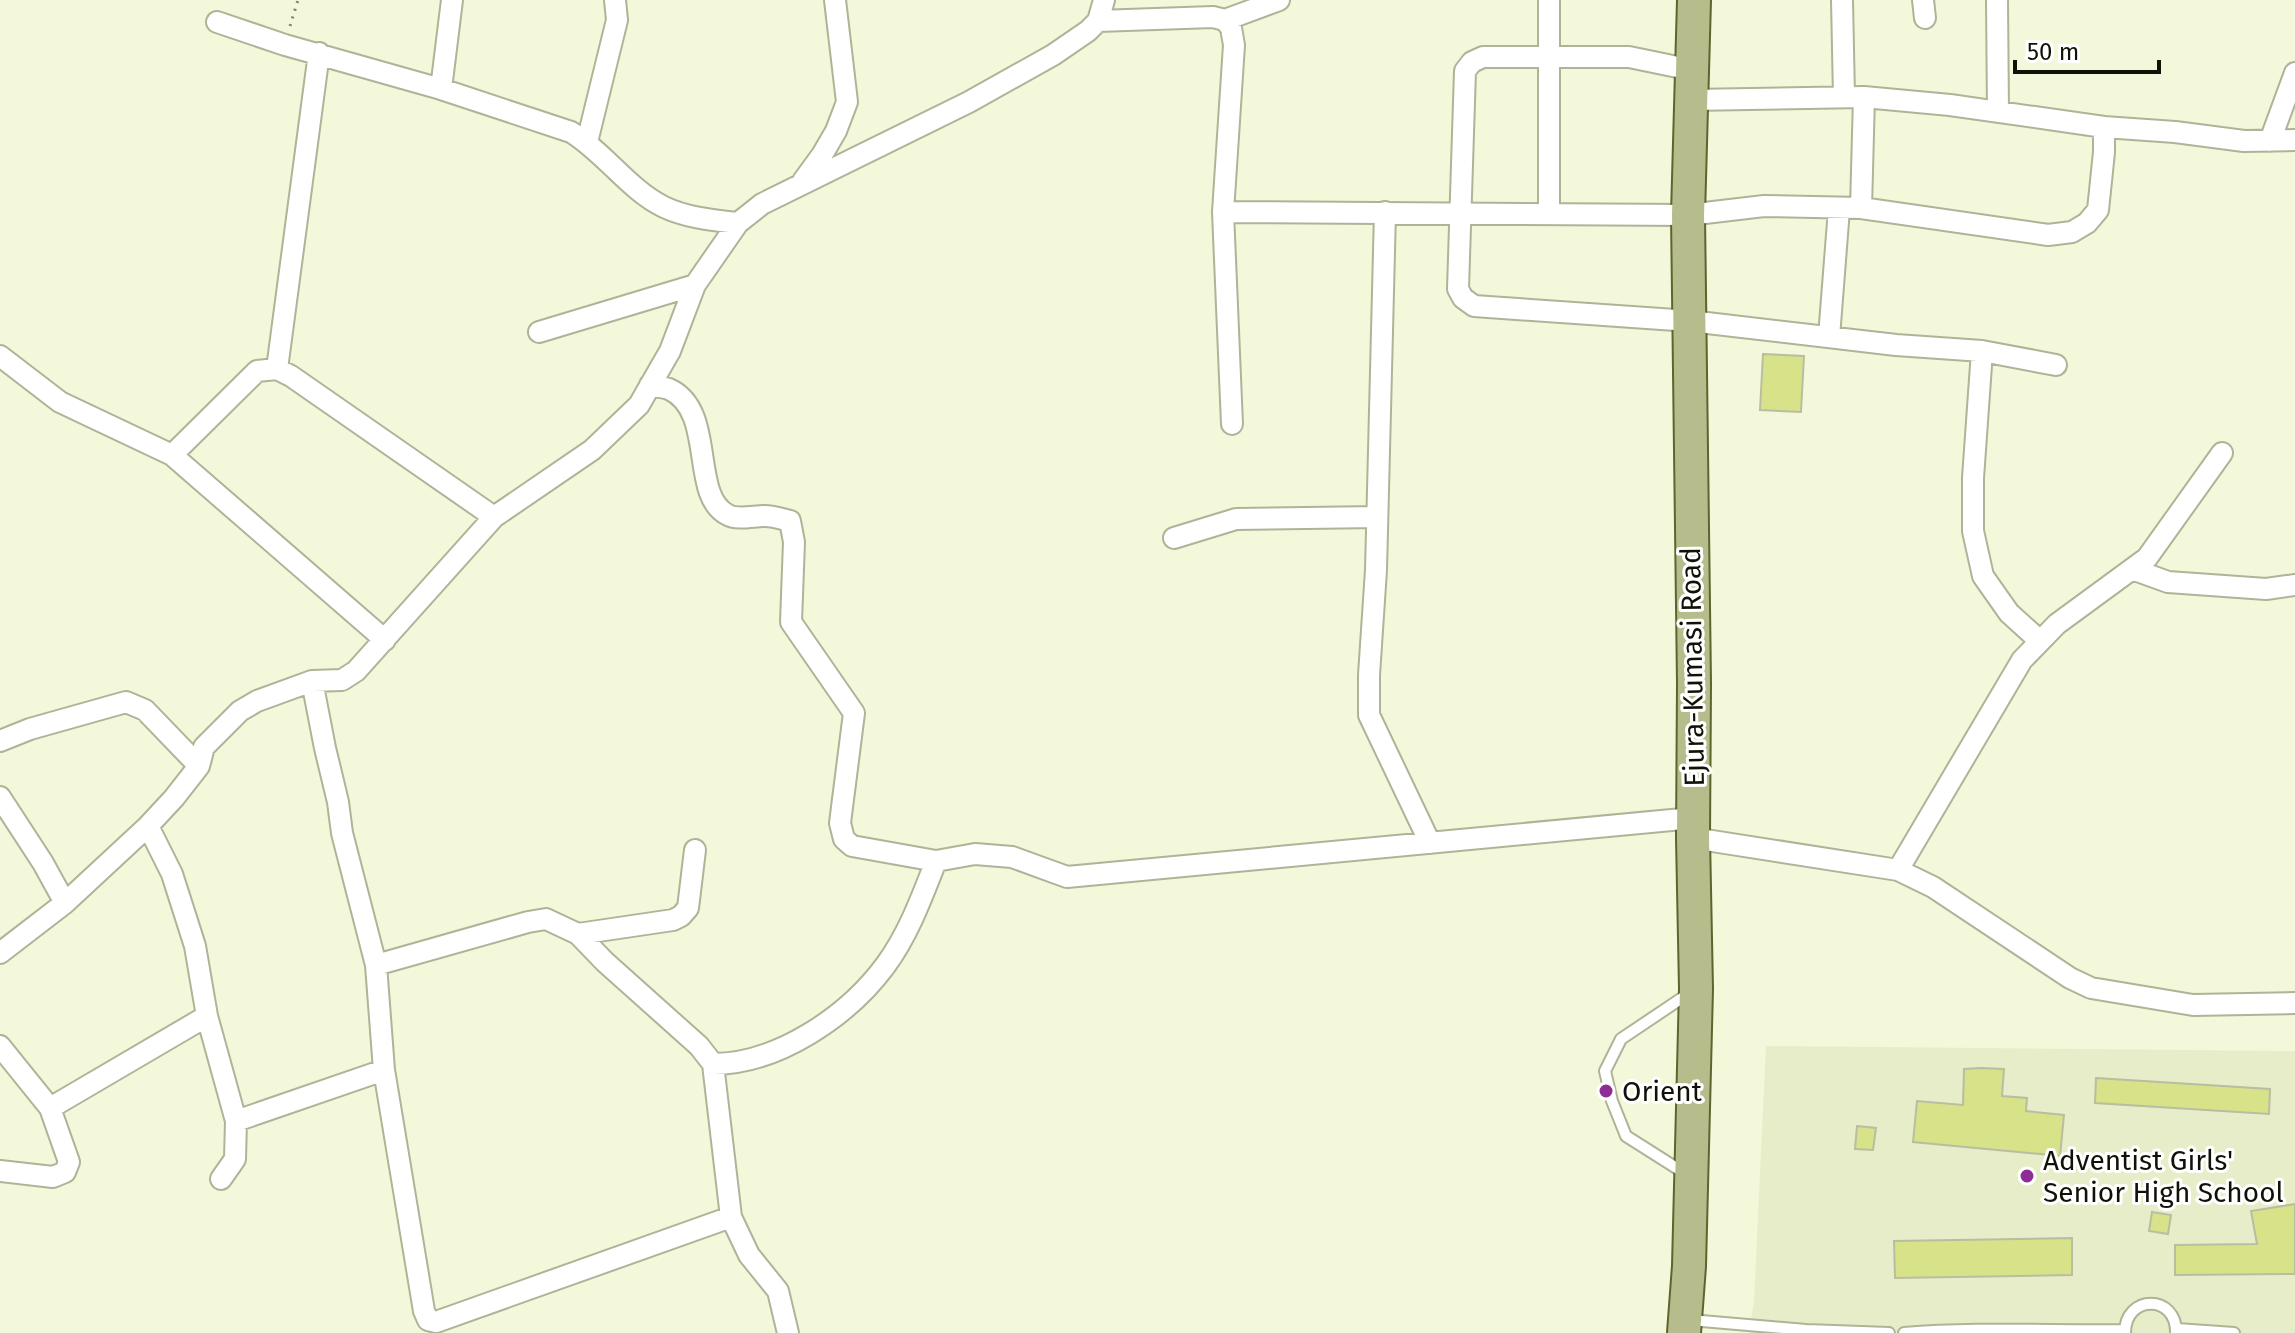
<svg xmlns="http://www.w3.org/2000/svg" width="2295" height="1333" font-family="'Fira Sans',sans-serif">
<rect width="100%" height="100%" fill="#f3f8db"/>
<path fill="#e8edc9" d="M 1766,1046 L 2295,1051 L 2295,1333 L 1749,1333 L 1754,1301 Z"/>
<path fill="#d7e289" stroke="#b9bda2" stroke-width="2" d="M 1763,354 L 1804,356 L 1801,412 L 1760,410 Z
M 1981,1068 L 2004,1069 L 2002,1096 L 2027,1098 L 2026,1111 L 2064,1115 L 2060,1156 L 1913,1142 L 1917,1101 L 1963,1105 L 1964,1069 Z
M 2096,1078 L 2270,1089 L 2269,1114 L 2095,1103 Z
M 1857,1126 L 1876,1128 L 1873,1150 L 1855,1149 Z
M 2295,1204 L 2295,1274 L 2175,1275 L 2175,1245 L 2257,1244 L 2251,1211 Z
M 2152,1212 L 2171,1215 L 2168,1234 L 2149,1231 Z
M 2072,1238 L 2072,1275 L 1895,1278 L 1894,1241 Z"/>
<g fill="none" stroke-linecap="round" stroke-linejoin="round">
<defs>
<path id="lane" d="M 1686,1174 L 1626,1136 L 1612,1101 L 1605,1071 L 1621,1039 L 1688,994
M 1690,1320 L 1806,1330 L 1889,1333
M 2177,1329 L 2234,1333
M 1904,1333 C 1976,1327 2051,1331 2124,1330
M 2125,1333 C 2125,1294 2177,1294 2176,1333"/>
<path id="street" d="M 1549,0 L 1549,214
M 1842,0 L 1844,97
M 1923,0 L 1925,18
M 1997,0 L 1998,112
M 1225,20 L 1279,0
M 1098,21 L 1213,17 L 1225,20 L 1231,28 L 1234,45 L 1223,212 L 1232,424
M 217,22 L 285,45 L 441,89 L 571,132 C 604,152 629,190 664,207 C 687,218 713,220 738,223
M 1692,70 L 1629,57 L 1483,57 L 1472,62 L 1465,71 L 1458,289 L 1463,298 L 1474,306 L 1690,321 L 1896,345 L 1982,351 L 2056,365
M 441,89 L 452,0
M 1691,100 L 1864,97 L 1950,105 L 2104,127
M 2270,141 L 2295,73
M 587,142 L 617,20 L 615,0
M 803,181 L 822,155 L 836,131 L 847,102 L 835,0
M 1861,208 L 1864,97
M 1223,212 L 1688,215 L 1764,206 L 1861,208 L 2048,235 L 2072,232 L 2087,223 L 2098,210 L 2104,152 L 2104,127 L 2175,132 L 2244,141 L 2295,140
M 1385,212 L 1376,570 L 1369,675 L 1369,715 L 1430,843
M 539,332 L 695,285
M 1829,337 L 1839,209
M 1982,351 L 1973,478 L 1973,531 L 1983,576 L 2009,613 L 2040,641
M 0,356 L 60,402 L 172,455 L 385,640
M 277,369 L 319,53
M 650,385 C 656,387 663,387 669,389 C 717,411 689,496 728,515 C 737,520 754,516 765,516 C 773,516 782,519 790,521 L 794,542 L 791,622 L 854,713 L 840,823 L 844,839 L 852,846 L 936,861
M 172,455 L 257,371 L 277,369 L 291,376 L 494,517
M 1174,538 L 1236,519 L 1377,517
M 2132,569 L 2168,582 L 2266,589 L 2295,585
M 312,681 L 325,748 L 338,802 L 342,833 L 376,965 L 384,1070 L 424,1311 L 428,1320 L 436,1322 L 731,1217
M 0,741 L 30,729 L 126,702 L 145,710 L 199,766
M 0,797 L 43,863 L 65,903
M 1693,838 L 1898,870 L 1933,887 L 2070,978 L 2091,988 L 2193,1005 L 2295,1003
M 1898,870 L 2022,660 L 2057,624 L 2147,558 L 2222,453
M 578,934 L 673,920 L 681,916 L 688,908 L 695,850
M 0,953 L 65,903 L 148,826 L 174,798 L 199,766 L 204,747 L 240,711 L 257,701 L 312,681 L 342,680 L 356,671 L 494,517 L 592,450 L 639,405 L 670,351 L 695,285 L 738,223 L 762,204 L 969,102 L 1053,55 L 1088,31 L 1098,21 L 1104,0
M 376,965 L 528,922 L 546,919 L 578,934 L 605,962 L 699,1046 L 713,1064 L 731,1217 L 749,1255 L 778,1291 L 788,1333
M 207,1016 L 236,1121 L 235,1159 L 221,1179
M 0,1046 L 50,1108 L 69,1162 L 65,1172 L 53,1177 L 0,1171
M 713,1064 C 777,1064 847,1017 885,966 C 908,935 922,897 936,861 L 975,854 L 1012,857 L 1067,877 L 1693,818
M 50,1108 L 207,1016 L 195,946 L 172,874 L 148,826
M 236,1121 L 384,1070"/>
<path id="primary" d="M 1684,1333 L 1689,1266 L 1696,989 L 1693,838 L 1694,684 L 1688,215 L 1694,0"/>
</defs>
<use href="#lane" stroke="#afb397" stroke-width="14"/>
<use href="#street" stroke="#afb397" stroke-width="24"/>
<use href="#primary" stroke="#5d642d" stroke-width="36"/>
<path stroke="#808370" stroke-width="3" stroke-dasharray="2 6" stroke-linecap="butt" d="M 290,26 L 298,0"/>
<use href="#lane" stroke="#fff" stroke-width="10"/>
<use href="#street" stroke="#fff" stroke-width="20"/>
<use href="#primary" stroke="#b7bc8d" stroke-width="32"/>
</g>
<g fill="#8d2d95" stroke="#fff" stroke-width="3">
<circle cx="1606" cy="1091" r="8"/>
<circle cx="2027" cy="1176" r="8"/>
</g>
<g text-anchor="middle" stroke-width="6" stroke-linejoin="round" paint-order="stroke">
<g font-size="28" fill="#101107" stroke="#fff">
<text transform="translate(1692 667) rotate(-91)" y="10">Ejura-Kumasi Road</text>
</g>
<g font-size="28" fill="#101107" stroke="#fff" text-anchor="start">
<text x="1622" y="1101">Orient</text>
<text x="2043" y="1170">Adventist Girls'<tspan x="2043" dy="32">Senior High School</tspan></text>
</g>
</g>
<path d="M2015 60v12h144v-12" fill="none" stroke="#101107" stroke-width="4"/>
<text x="2027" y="60" font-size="24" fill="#101107" stroke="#ffffff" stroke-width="6" paint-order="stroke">50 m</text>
</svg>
